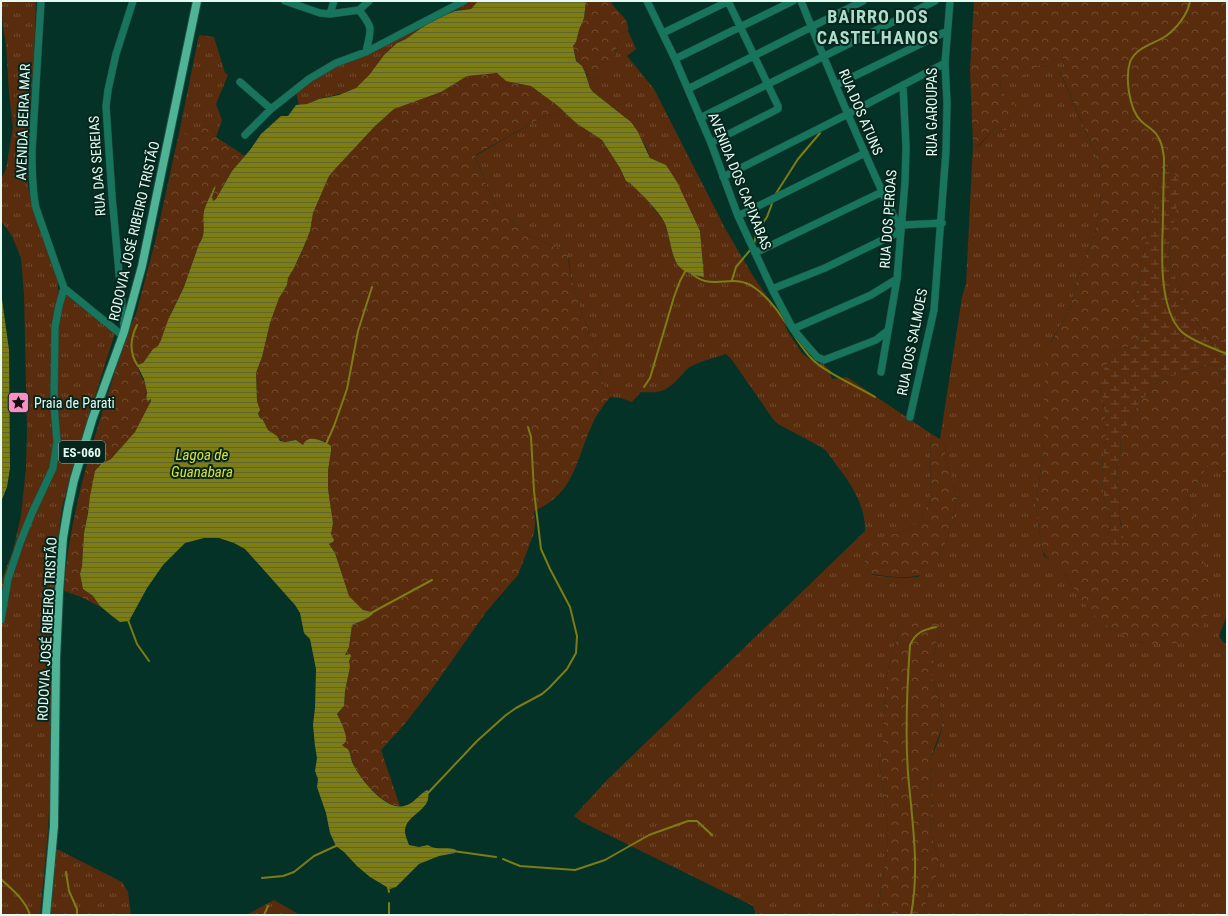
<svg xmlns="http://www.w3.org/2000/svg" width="1228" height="916" font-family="'Roboto Condensed',sans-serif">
<defs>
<pattern id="grass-tufts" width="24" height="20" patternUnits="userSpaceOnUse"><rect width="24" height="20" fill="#592c0e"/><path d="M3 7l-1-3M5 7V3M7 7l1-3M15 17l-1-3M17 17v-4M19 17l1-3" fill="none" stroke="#714c32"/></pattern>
<pattern id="forest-crowns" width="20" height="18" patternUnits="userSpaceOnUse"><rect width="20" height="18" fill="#592c0e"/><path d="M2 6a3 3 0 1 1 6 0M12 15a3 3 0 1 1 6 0" fill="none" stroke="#714c32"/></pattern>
<pattern id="wetland-marsh" width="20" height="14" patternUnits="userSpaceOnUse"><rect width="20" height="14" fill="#592c0e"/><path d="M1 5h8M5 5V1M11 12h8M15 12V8" fill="none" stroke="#714c32"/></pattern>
<pattern id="water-rules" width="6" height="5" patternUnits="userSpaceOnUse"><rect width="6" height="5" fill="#7c7d15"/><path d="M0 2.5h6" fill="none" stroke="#63662c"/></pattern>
</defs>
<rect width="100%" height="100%" fill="#053226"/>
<path fill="url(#grass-tufts)" d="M 1,1 L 36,1 L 34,56 L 27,156 L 28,187 L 35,216 L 58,280 L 58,289 L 115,333 L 77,453 L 62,507 L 56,554 L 52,614 L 51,767 L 48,831 L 40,915 L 1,915 L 1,582 L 13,550 L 21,516 L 26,468 L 27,430 L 24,294 L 21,258 L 12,236 L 1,221 L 1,179 L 6,169 L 13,127 L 9,93 L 6,45 L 3,27 Z
M 465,1 L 478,1 L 471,9 L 456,10 L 432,20 L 406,39 L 398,42 L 384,55 L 370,74 L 356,88 L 344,93 L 321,98 L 303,106 L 299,105 L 295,89 L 315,74 Z
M 628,31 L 636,49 L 627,56 L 654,89 L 726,230 L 753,276 L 783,319 L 788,332 L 802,353 L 817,365 L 822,363 L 831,371 L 830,375 L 832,379 L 847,377 L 930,433 L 931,502 L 921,514 L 924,520 L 897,534 L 891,533 L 864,559 L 869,573 L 878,576 L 903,578 L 918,577 L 939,559 L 952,523 L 957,499 L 945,455 L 946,444 L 940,439 L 962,297 L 966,284 L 973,145 L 979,146 L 995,128 L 1003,95 L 1000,82 L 1004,75 C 1022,80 1025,74 1039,65 L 1048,67 L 1061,50 L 1065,66 L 1060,72 L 1098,161 L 1101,171 L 1101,195 L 1095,234 L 1079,272 L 1070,308 L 1051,342 L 1044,400 L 1044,442 L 1039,483 L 1035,501 L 1042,549 L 1044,556 L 1061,569 L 1088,608 L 1099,619 L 1112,629 L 1139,642 L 1163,644 L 1197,538 L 1197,530 L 1188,498 L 1208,465 L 1216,465 L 1225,474 L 1227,478 L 1227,615 L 1219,636 L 1224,643 L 1227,643 L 1227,915 L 924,915 L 928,890 L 935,880 L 940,864 L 933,841 L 930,822 L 933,805 L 930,788 L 932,778 L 929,762 L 938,742 L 943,725 L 940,705 L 931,674 L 939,629 L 899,632 L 889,664 L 886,681 L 883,730 L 883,748 L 879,764 L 888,817 L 887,854 L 882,878 L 878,915 L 755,915 L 755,911 L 753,906 L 582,822 L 574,816 L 606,781 L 865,531 C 866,500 844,475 826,451 L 821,447 L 778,424 L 773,419 L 732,360 L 726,354 C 714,358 701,361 690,367 C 686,369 683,374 679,378 C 666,392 660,393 641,392 L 632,402 L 621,398 L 610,397 L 603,383 L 598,356 L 581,311 L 571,277 L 569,260 L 563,249 L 555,247 L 528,235 L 499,208 L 493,201 L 475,156 L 541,118 L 555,114 L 558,112 L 558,106 L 576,123 L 602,140 L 620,168 L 626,181 L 630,182 C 641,194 660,212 666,226 C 667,229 668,234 669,238 C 675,263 676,272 704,277 L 700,231 L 666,165 L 650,158 L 647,149 L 636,129 L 625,117 L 593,92 L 590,88 L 586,73 L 589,77 L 595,79 L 615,55 L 620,34 Z
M 199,35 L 214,37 L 225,73 L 228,75 L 216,104 L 222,120 L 216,137 L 211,124 L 188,136 L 179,133 Z
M 55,848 L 122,882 L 128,892 L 131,915 L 48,915 Z
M 274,900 L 300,915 L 246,915 Z"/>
<path fill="url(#forest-crowns)" d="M 586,1 L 611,1 C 615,12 630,17 628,31 L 620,34 L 613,62 L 595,79 L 589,77 L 582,66 L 577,62 L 573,47 L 576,41 L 579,30 L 584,18 Z
M 974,1 L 1227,1 L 1227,338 L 1219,341 L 1209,338 L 1188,311 L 1173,271 L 1168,253 L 1180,185 L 1170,166 L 1163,169 L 1159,179 L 1156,201 L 1146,239 L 1135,300 C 1137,320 1149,322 1138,344 L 1116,350 L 1097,380 L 1101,390 L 1105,414 L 1106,440 L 1103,455 L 1102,477 L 1104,498 L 1111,521 L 1108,535 L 1122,526 L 1119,516 L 1120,503 L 1116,472 L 1120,455 L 1121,438 L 1138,405 L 1156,383 L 1162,379 L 1214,364 L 1218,371 L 1220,384 L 1227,394 L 1227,478 L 1225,474 L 1216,465 L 1208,465 L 1188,498 L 1197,530 L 1197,538 L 1214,599 L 1198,638 C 1179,644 1159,646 1140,642 C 1129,640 1108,627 1099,620 C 1085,608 1075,589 1064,573 C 1057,564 1046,561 1042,549 L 1035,501 L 1039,483 L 1044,442 L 1044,400 L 1046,352 L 1070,308 L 1079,272 L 1095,234 L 1101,195 L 1101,171 L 1098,161 L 1060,71 L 1065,66 L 1061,51 L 1048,67 L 1039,65 L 1020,79 L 1003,76 L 1000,82 L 1003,95 L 1015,103 L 1016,116 L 1006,130 L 995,128 L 978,146 L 973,145 L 970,70 Z
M 491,73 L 499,74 L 505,80 L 531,86 L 558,106 L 558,112 L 555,114 L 541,118 L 475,155 L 476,159 L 493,201 L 499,208 L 528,235 L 555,247 L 563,249 L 567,252 L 571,277 L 581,311 L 598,356 L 603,383 L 610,397 C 603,406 596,415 592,425 C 575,462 575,493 534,511 L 535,523 L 534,533 L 518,575 L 486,612 L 432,689 L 403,726 L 381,750 L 400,806 C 383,806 362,781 354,766 C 352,762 351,752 347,749 C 346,747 344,747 342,745 L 346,740 L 346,739 L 340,720 L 337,715 L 344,706 L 345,691 L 350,667 L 349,661 L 351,656 L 350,654 L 344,655 L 349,647 L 352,625 L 366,619 L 373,614 L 372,612 L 363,610 L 349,596 L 335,553 L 329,544 L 333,542 L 334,540 L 331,534 L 333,523 L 328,489 L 328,471 L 331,451 L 327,442 L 320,440 L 308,439 L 303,445 L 296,440 L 283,442 L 268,430 L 263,420 L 260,418 L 258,414 L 260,412 L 257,401 L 256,373 L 262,357 L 270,323 L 279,298 L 287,285 L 288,278 L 297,262 L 304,246 L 310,231 L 313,213 L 329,176 L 336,168 L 375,126 L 394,109 L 441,92 L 467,76 Z
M 211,124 L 216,137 L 245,156 L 232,171 L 216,199 L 213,201 L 212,197 L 216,186 L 214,187 C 211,195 206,203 204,211 C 203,215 205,213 205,217 C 204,227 205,235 199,244 L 184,287 L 172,311 L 161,340 L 158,346 L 153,349 L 143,363 L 138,364 C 137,375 151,385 146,396 L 148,401 L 150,399 L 151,401 L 150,404 L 135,432 L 111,459 L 99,465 L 94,476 L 84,533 L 82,566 L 80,574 L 83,589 L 93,596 L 101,607 L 81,597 L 64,591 C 69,506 100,421 125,340 L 125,337 L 136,314 L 155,242 L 179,133 L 189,135 Z
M 930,433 L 946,443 L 945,455 L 957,499 L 952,523 L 945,543 L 939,559 L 929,573 C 910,579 889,578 869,573 L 864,559 L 866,549 L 879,539 L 891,533 L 897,534 L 924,520 L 921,514 L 931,502 Z
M 936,621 L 939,629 L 931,674 L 940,705 L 943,725 L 929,762 L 932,778 L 930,788 L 933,805 L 930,822 L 933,841 L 940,864 L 935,880 L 928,890 L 924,915 L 878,915 L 882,878 L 887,854 L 888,817 L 879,764 L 883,748 L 883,730 L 886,681 L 889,664 L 899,632 L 906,623 Z"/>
<path fill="url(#wetland-marsh)" d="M 1170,166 L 1181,185 L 1168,253 L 1173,271 L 1188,311 L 1209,338 L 1219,341 L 1227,338 L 1227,394 L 1220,384 L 1218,371 L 1214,364 L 1162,379 L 1156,383 L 1138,405 L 1121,438 L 1120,455 L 1116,472 L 1120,503 L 1119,516 L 1124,539 L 1118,547 L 1111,544 L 1108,535 L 1111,521 L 1104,498 L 1102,477 L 1103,455 L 1106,440 L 1105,414 L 1101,390 L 1097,380 L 1116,350 L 1138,344 C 1149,322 1136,319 1135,300 L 1146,239 L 1156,201 L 1159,179 L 1163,169 Z"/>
<path fill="url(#water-rules)" d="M 478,1 L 586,1 L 584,18 L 579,30 L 576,42 L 573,46 L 576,61 L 582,66 L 585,72 L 590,88 L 593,92 L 631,122 L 638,132 L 650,158 L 666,165 L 677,182 L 700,231 L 704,277 C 676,272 675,264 669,238 C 668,234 667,229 666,226 C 661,212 641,194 630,183 L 626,181 L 620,168 L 602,140 L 576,123 L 558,106 L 531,86 L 506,81 L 497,73 L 467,76 L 441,92 L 394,109 L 375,126 L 336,168 L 329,176 L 313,213 L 310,231 L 304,246 L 294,268 L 288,278 L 287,285 L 279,298 L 270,323 L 262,357 L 256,373 L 257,401 L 260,410 L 258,414 L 260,418 L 263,420 L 268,430 L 277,436 L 280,441 L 285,442 L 296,440 L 303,445 C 304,443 305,441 307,440 C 312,436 327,442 331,446 L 331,451 L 328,471 L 328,489 L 333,523 L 331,534 L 334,540 L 333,542 L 329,544 L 335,553 L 349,596 L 363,610 L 372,612 L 373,614 L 366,619 L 352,625 L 349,647 L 345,655 L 350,654 L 351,656 L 349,661 L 350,667 L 345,691 L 344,706 L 337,714 C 340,720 347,734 346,740 C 346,742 344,744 342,745 C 345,748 348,748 349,751 C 351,756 351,761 354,766 C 361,780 386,811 404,806 C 415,803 418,795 427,790 L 428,791 C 432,809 411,813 406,826 C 403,832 407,839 409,845 L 419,847 L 428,845 C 436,851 447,846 456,850 L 455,853 L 439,856 L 419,864 L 396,887 L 390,889 L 370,877 L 357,866 L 344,852 L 336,846 L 330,833 L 326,813 L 317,787 L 318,779 L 315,771 L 317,758 L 315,746 L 313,725 L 315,708 L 316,669 L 310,639 L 304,633 L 300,613 L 295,605 L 245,549 L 234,543 L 219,538 L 204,538 L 185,543 L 163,565 L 147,588 L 129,621 L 120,622 L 112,616 L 100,606 L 93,596 L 83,589 L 80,574 L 82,566 L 84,533 L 88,513 L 90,496 L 95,471 L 101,464 L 111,459 L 135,432 L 151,401 L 151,399 L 148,401 C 145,397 147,396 147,392 L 144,379 L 137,365 L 143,363 L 153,349 L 158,346 L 161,340 L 168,320 L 184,287 L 199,244 C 207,233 202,223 204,211 C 206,203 211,195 214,187 L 216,186 L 212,197 L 213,201 L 216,199 L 232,171 L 250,150 L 261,134 L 281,116 L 288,116 L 296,105 L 307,104 L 319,99 L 339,95 L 356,88 L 370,74 L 384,55 L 397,43 L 406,39 L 431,21 L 455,11 L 471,9 Z
M 1,292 L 9,350 L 10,468 L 7,487 L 1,502 Z"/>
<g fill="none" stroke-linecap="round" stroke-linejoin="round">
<path stroke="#7c7d15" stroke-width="2" d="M 1190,1 C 1188,14 1177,28 1166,36 C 1154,44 1136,47 1130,62 C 1125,78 1129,109 1141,121 C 1146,126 1153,129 1157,135 C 1162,142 1163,150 1164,158 C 1164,178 1163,199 1163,219 C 1162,250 1158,307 1181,331 C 1189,340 1215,349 1227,354
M 775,195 L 798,159 L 820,133
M 754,244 L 757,231 L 767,217 L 773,201
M 692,274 C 696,277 700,280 705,281 C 723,285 738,275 755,288 C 779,305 791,335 810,357 C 822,371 858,387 875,397
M 732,280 L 736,267 L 751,249
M 137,325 C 130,339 129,353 138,366
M 644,387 L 650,378 L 674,297 L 680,281 L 686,270
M 326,444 L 334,426 L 347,389 L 358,331 L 372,287
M 371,613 L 432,580
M 128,620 L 137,644 L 149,661
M 427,794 L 477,741 L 506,715 L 516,708 L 542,694 L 549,688 L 567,669 L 576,653 L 577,636 L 570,607 L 550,569 L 541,549 L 534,491 L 531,437 L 528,427
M 453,851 L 496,857
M 503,859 L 520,866 L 575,870 L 605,860 L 649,835 L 688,821 L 697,821 L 712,835
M 66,872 L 69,891 L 77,909 L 77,915
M 262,878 L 283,876 L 294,872 L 314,856 L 338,845
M 1,879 C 12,890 25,899 30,915
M 388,887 L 389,892
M 389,903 L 389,915
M 264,915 L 268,906
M 911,915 C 920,867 912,821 908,773 C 905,731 907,687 910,645 C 916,632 923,630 936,627"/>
<defs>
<path id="minor" d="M 285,1 L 320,13 L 330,14 L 359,10 L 369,1
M 647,1 L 675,59 L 711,143 L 738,216 L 772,289 L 793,329 L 817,357 L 824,360 L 876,340 L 887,331
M 359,10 C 374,29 371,28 366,52
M 330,14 L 334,1
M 663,33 L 729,1
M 675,59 L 793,1
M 240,82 L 271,109
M 836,85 L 947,31
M 688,89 L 863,1
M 700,118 L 935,1
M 245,135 L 271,109 L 309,79 L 336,63 L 366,52 L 464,1
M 711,143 L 778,109 L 778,106 L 728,1
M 723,177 L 848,114 L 945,63
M 738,216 L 865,153
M 902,225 L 942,223
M 755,253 L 882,192
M 64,288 L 123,336
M 772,289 L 825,268 L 901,231 C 864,156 832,78 801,1
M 124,328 L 112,196 L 106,106 L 108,90 L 116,54 L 133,1
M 793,329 L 871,295 L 897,279
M 881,372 L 897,279 L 905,182 L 906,147 L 903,85
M 910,417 L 934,310 L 946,151 L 947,103 L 945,63 L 950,1
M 1,620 L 8,579 L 20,543 L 32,513 L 53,468 L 57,442 L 54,405 L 55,327 L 59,306 L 64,288 L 36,208 C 32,189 32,170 32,151 L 41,1"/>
<path id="major" d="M 46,915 L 54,826 L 56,659 L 59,592 L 63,538 L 68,508 L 74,480 L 92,420 L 124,332 L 142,266 L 197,1"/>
</defs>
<use href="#minor" stroke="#244e43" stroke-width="8"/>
<use href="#major" stroke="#244e43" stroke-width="10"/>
<use href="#minor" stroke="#16755c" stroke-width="7"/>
<use href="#major" stroke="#4fb495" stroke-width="8"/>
</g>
<defs>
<symbol id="sight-square" viewBox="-11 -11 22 22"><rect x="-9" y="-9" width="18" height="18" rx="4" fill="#fb8fc4" stroke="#06261d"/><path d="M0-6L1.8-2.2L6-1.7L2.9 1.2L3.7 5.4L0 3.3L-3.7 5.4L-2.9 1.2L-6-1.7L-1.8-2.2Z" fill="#111"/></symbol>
</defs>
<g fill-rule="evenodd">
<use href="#sight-square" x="6" y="390" width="25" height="25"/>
</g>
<g text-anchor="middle" stroke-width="4" stroke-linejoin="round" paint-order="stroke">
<rect fill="#06261d" stroke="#a2bbb2" stroke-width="1" x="59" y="441" width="46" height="22" rx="3"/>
<g font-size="13" font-weight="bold" fill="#e5fbf2">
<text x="82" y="457">ES-060</text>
</g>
<g font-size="14" fill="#e5fbf2" stroke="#06261d">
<text transform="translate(861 112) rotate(67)" y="5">RUA DOS ATUNS</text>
<text transform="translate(932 112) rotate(-90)" y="5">RUA GAROUPAS</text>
<text transform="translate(23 122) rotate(-88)" y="5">AVENIDA BEIRA MAR</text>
<text transform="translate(97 166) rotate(-94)" y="5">RUA DAS SEREIAS</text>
<text transform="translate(740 181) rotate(68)" y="5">AVENIDA DOS CAPIXABAS</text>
<text transform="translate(888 219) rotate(-86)" y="5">RUA DOS PEROAS</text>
<text transform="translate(134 231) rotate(-77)" y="5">RODOVIA JOSÉ RIBEIRO TRISTÃO</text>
<text transform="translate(912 342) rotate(-79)" y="5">RUA DOS SALMOES</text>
<text transform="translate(47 629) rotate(-87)" y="5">RODOVIA JOSÉ RIBEIRO TRISTÃO</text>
</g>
<g font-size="14" fill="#e5fbf2" stroke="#06261d" text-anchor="start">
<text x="34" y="408">Praia de Parati</text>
</g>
<g font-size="15" font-style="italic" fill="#dee036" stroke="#06261d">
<text x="202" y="460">Lagoa de<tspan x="202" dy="17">Guanabara</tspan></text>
</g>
<g font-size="18" font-weight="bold" letter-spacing="1" fill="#afdccb" stroke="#06261d">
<text x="878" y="23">BAIRRO DOS<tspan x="878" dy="21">CASTELHANOS</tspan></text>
</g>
</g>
<rect width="1228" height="916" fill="none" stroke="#e5fbf2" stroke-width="4"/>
</svg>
